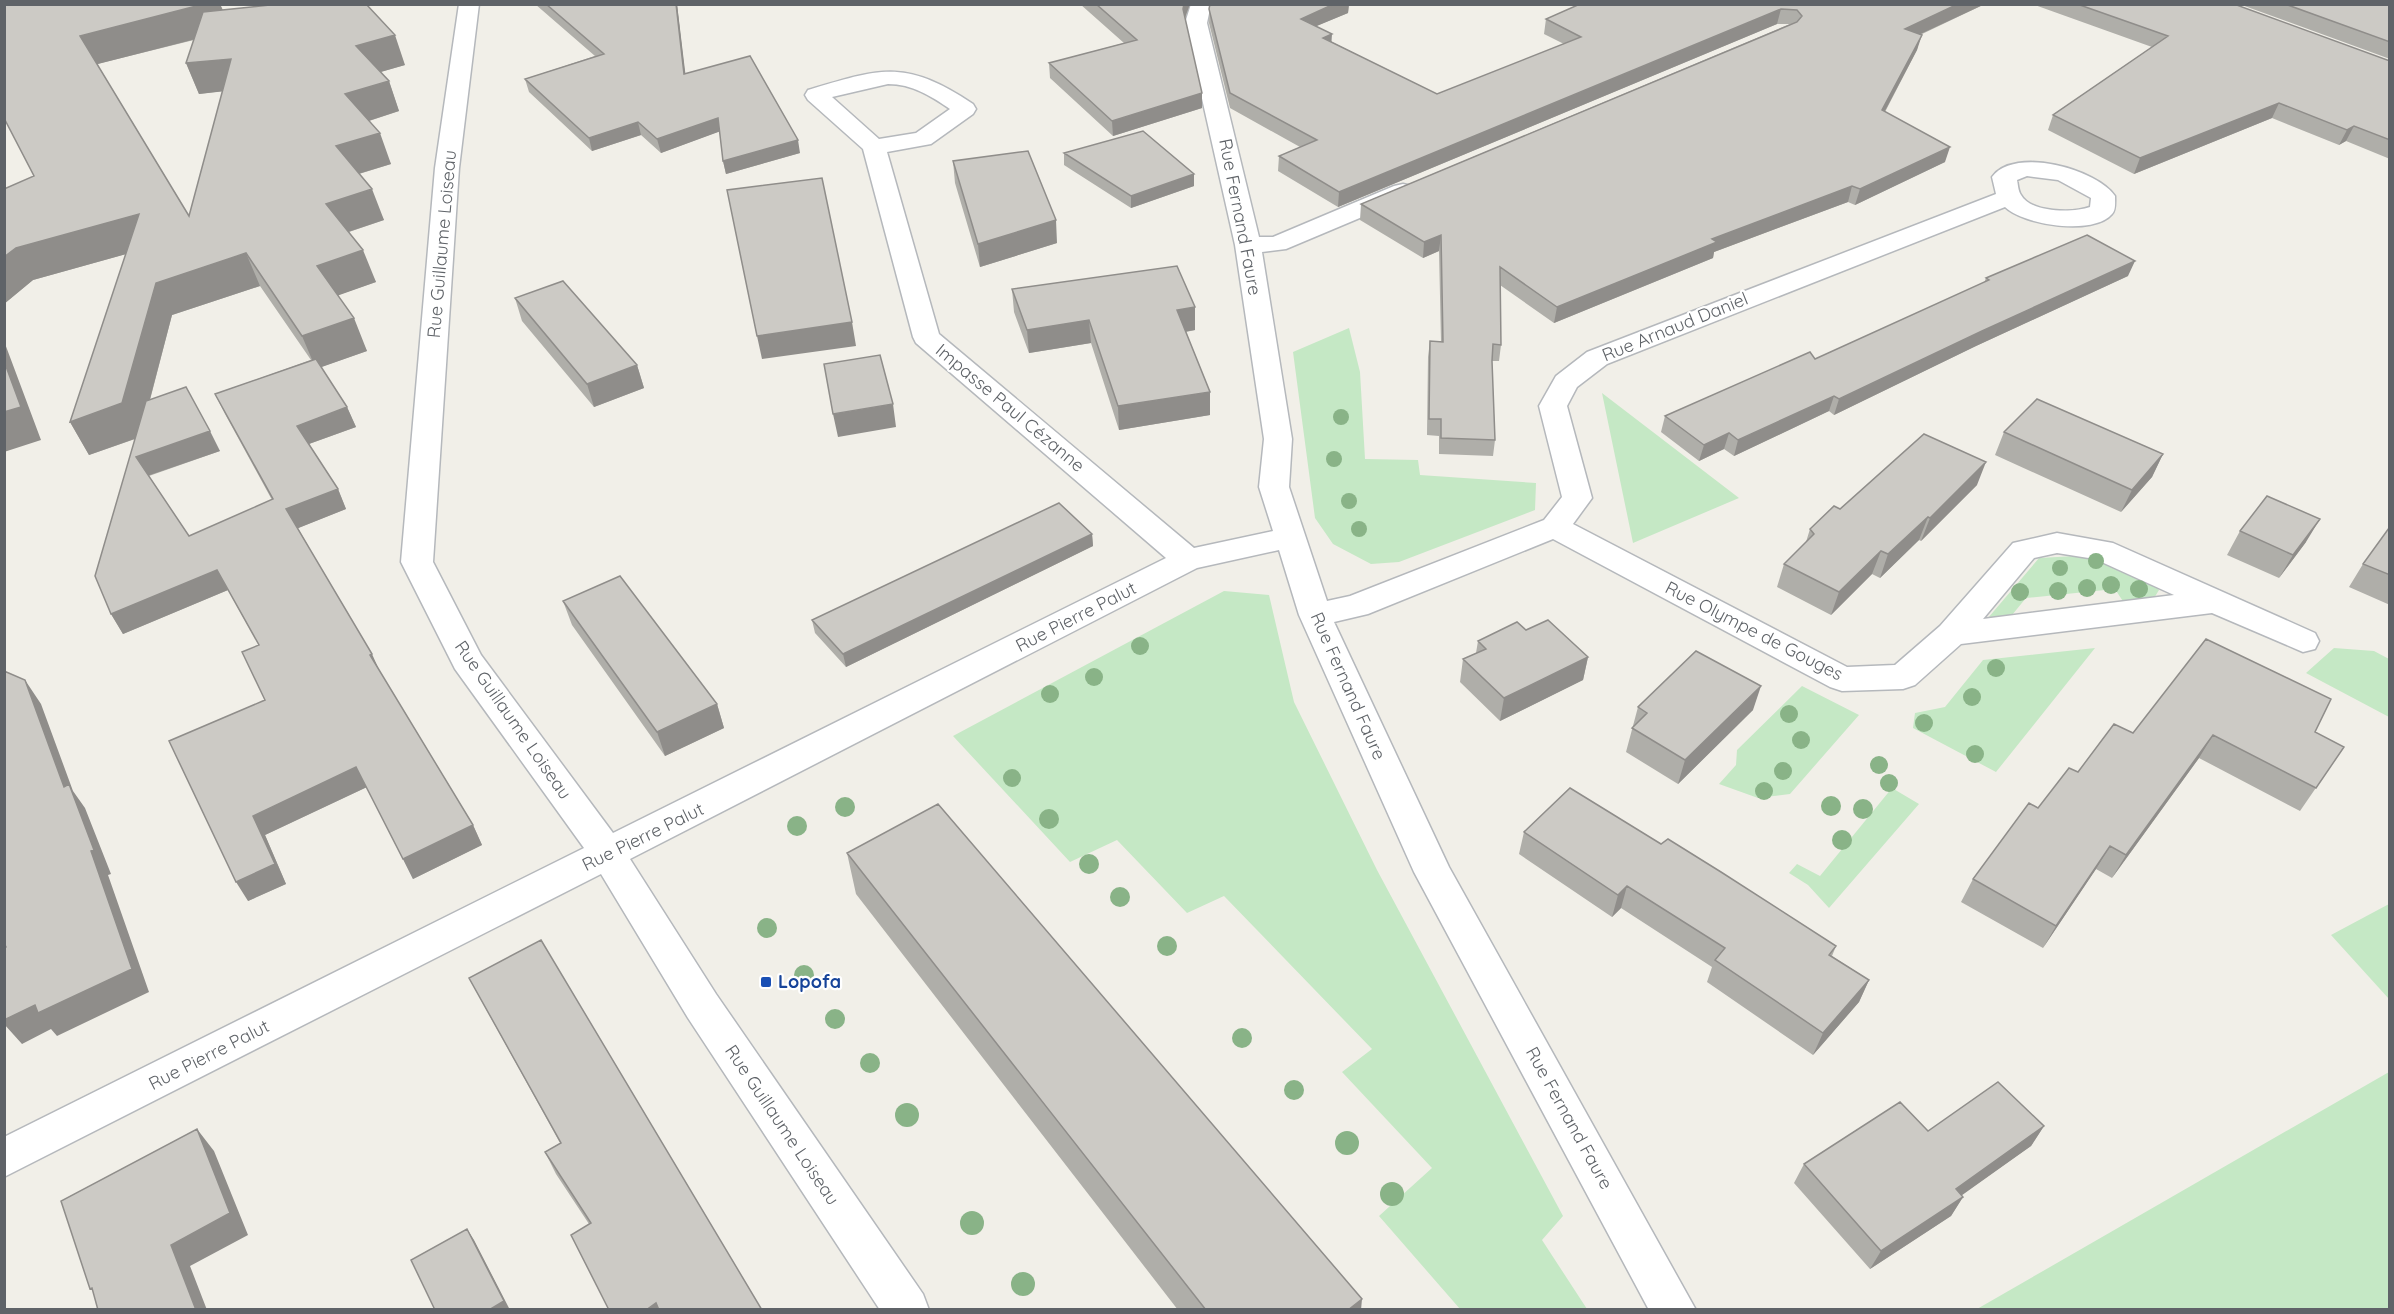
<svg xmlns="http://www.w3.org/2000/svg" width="2394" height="1314" font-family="Quicksand,sans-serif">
<rect width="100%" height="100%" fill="#f1efe8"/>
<path fill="#c5e8c5" d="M 1349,328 L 1360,372 L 1365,459 L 1418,460 L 1420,475 L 1536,483 L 1535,510 L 1399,562 L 1371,564 L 1333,544 L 1315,518 L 1293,352 Z
M 1602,393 L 1739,498 L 1633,543 Z
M 2094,555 L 2151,581 L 2159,590 L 2151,603 L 2126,606 L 2115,589 L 2026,598 L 2012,615 L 1988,618 L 2039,558 Z
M 1224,591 L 1269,595 L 1294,702 L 1377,870 L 1563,1216 L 1542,1240 L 1587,1309 L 1460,1309 L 1379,1216 L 1432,1168 L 1342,1072 L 1372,1049 L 1224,896 L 1187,913 L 1117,840 L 1070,862 L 953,736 Z
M 2095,648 L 1996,772 L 1913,728 L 1915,713 L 1945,707 L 1983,660 Z
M 2334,648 L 2374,651 L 2389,659 L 2389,717 L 2306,673 Z
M 1802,686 L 1859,715 L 1790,794 L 1758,798 L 1719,784 L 1736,765 L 1737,750 Z
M 1892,788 L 1919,804 L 1829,908 L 1808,885 L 1789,873 L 1797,864 L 1820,876 Z
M 2389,904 L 2389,999 L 2331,935 Z
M 2389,1072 L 2389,1309 L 1977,1309 Z"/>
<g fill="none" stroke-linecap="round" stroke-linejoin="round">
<defs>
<path id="street" d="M 459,4 L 479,4 L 459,168 L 433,562 L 481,655 L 613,833 L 1166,558 L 916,343 L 913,337 L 863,149 L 808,100 L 805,95 L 808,90 C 882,68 905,59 973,104 L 976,109 L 973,114 L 931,144 L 887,152 L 939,334 L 1194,548 L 1273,531 L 1259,487 L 1264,439 L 1235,245 L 1185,23 L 1191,4 L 1211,4 L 1207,23 L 1259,237 L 1273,237 L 1394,186 L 1403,184 L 1412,186 L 1415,191 L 1412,196 L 1286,249 L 1262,252 L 1292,439 L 1289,487 L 1327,601 L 1350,596 L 1544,520 L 1562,497 L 1539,406 L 1556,376 L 1587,352 L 1996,194 L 1992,177 C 2014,146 2097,169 2115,196 C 2115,202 2116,210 2112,214 C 2094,236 2023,225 2005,207 L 1607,364 L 1577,387 L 1567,406 L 1592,498 L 1573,524 L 1847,667 L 1895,665 L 1940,626 L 2013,543 L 2057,533 L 2113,543 L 2315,633 L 2319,641 L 2315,649 L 2303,652 L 2212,613 L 1961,644 L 1915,685 L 1903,689 L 1842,691 L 1830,687 L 1553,539 L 1368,614 L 1334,622 L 1449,867 L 1696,1310 L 1649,1310 L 1414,872 L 1299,615 L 1279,550 L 1197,568 L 630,859 L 716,994 L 923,1294 L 929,1310 L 880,1310 L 688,1018 L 601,874 L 4,1177 L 4,1137 L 584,848 L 455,669 L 401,562 L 435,168 ZM 888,84 C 912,84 931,96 950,109 L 916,133 L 879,139 L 832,97 ZM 2027,176 L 2058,180 L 2091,198 L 2090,207 C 2073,213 2031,213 2021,195 C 2018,191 2018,184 2017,180 ZM 2057,553 L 2095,559 L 2174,595 L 1983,619 L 2034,558 Z"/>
</defs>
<use href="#street" stroke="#b5b8bc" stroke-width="3"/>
<use href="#street" fill="#fff" fill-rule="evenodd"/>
</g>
<g fill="#89b387">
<circle cx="1341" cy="417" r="8"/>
<circle cx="1334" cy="459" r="8"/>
<circle cx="1349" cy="501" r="8"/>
<circle cx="1359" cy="529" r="8"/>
<circle cx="2096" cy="561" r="8"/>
<circle cx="2060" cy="568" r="8"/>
<circle cx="2111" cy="585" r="9"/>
<circle cx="2087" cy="588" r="9"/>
<circle cx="2139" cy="589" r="9"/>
<circle cx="2058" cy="591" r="9"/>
<circle cx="2020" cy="592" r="9"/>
<circle cx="1140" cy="646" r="9"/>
<circle cx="1996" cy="668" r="9"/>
<circle cx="1094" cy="677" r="9"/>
<circle cx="1050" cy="694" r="9"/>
<circle cx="1972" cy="697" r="9"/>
<circle cx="1789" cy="714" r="9"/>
<circle cx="1924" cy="723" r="9"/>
<circle cx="1801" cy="740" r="9"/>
<circle cx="1975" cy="754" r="9"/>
<circle cx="1879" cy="765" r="9"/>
<circle cx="1783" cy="771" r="9"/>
<circle cx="1012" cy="778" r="9"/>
<circle cx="1889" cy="783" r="9"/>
<circle cx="1764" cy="791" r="9"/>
<circle cx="1831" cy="806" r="10"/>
<circle cx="845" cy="807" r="10"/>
<circle cx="1863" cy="809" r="10"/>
<circle cx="1049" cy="819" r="10"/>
<circle cx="797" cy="826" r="10"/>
<circle cx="1842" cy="840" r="10"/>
<circle cx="1089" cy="864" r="10"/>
<circle cx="1120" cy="897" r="10"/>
<circle cx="767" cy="928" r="10"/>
<circle cx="1167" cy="946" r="10"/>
<circle cx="804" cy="975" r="10"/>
<circle cx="835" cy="1019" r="10"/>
<circle cx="1242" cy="1038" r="10"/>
<circle cx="870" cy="1063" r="10"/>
<circle cx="1294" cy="1090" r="10"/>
<circle cx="907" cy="1115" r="12"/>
<circle cx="1347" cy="1143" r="12"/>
<circle cx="1392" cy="1194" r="12"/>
<circle cx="972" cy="1223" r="12"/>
<circle cx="1023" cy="1284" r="12"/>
</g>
<path fill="#afaea9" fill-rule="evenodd" d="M 4,4 L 220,4 L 223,10 L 405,65 L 380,72 L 389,81 L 399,111 L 369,121 L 391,164 L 359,174 L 384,220 L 349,232 L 376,282 L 338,295 L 367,351 L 321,367 L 347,407 L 356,427 L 309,444 L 338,489 L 346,509 L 298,528 L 381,674 L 473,825 L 482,845 L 413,879 L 367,787 L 265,835 L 286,884 L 248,901 L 265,700 L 259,645 L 228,590 L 123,634 L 111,614 L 135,439 L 89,455 L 70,422 L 126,254 L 33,280 L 4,304 L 4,189 L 34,176 ZM 194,40 L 186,63 L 199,94 L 223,91 L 189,216 L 97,64 ZM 260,286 L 311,360 L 215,394 L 225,414 L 272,500 L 189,536 L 149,476 L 220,451 L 150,400 L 172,315 Z
M 535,4 L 677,4 L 685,74 L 800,153 L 726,174 L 723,161 L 720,131 L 661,153 L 641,135 L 592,151 L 529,92 L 525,79 L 595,56 Z
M 1080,4 L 1190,4 L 1185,18 L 1202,108 L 1113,136 L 1050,78 L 1049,63 L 1124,43 Z
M 1210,4 L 1349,4 L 1348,13 L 1316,26 L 1332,42 L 1437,94 L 1564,44 L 1544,34 L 1546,19 L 1580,4 L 1985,4 L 1920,35 L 1917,50 L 1885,112 L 1945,162 L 1855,205 L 1848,202 L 1714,252 L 1713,258 L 1554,323 L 1500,285 L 1501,345 L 1499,361 L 1492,361 L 1495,440 L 1493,456 L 1439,454 L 1439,436 L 1427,435 L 1428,357 L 1430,341 L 1441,341 L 1439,251 L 1423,258 L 1360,220 L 1361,204 L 1790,24 L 1777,24 L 1338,207 L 1278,171 L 1279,156 L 1300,147 L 1230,108 L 1209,23 Z
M 2032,4 L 2234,4 L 2390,61 L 2390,159 L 2346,141 L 2339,145 L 2272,118 L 2134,174 L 2048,130 L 2053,115 L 2152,47 Z
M 2239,4 L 2390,4 L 2390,59 Z
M 1064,153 L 1194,186 L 1131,208 L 1064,165 Z
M 953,161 L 1057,243 L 980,267 L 955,183 Z
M 2128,276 L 1976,346 L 1834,415 L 1829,411 L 1734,456 L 1724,449 L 1699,461 L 1661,432 L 1665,416 L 1815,359 L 1984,283 L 1986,278 Z
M 1012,289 L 1195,307 L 1195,330 L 1186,332 L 1210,392 L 1210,415 L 1119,430 L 1091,343 L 1029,353 L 1014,312 Z
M 515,298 L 637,365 L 644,388 L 594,407 L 522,321 Z
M 2004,432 L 2163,454 L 2152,477 L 2121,512 L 1995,455 Z
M 1977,485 L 1921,541 L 1919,540 L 1880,578 L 1872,574 L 1831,615 L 1777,587 L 1784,564 L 1806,542 L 1810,529 L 1840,509 Z
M 2390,528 L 2390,605 L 2349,587 L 2363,564 Z
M 2240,531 L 2306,542 L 2279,578 L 2227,555 Z
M 1092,534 L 1093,546 L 846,667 L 815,633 L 812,620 Z
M 563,601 L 717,704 L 724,728 L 665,756 L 572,625 Z
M 1526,630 L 1588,657 L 1583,680 L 1500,721 L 1460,682 L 1463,659 L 1476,653 L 1478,641 Z
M 1638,707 L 1753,710 L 1678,784 L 1626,752 Z
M 2315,732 L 2344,747 L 2300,811 L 2199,758 L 2112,878 L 2096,869 L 2043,948 L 1961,902 L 1973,879 L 2038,808 L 2133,733 Z
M 1524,832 L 1661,844 L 1836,946 L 1832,956 L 1869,980 L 1859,1002 L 1813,1055 L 1707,982 L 1712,967 L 1621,908 L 1612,917 L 1519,854 Z
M 847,853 L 1361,1310 L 1178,1310 L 856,894 Z
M 469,978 L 762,1310 L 589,1224 L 556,1174 L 545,1152 L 560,1143 L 481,1000 Z
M 2044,1126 L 2031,1146 L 1961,1195 L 1963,1197 L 1951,1216 L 1870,1269 L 1794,1183 L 1804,1164 L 1928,1131 Z"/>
<path fill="#8f8d8a" d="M 204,4 L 220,4 L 231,30 L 94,65 L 80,36 Z
M 676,4 L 677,4 L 687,87 L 684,74 Z
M 1184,4 L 1190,4 L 1183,23 L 1183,9 Z
M 1334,4 L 1349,4 L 1348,13 L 1300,33 L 1301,19 Z
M 1958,4 L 1985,4 L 1901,43 L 1905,29 Z
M 1781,9 L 1777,24 L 1338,207 L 1339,192 Z
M 1332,34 L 1331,49 L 1323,38 Z
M 395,35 L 405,65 L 367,76 L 356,46 Z
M 1922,35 L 1917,50 L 1877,126 L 1882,110 Z
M 231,59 L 244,89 L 199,94 L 186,63 Z
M 389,81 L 399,111 L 356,125 L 345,94 Z
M 1202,93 L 1202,108 L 1113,136 L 1112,121 Z
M 2279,103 L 2272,118 L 2134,174 L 2140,158 Z
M 718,118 L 721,131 L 661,153 L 657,139 Z
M 638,122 L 641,135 L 592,151 L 589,138 Z
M 2354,126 L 2346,141 L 2339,145 L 2347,130 Z
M 380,133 L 391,164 L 348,177 L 336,146 Z
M 798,140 L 800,153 L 726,174 L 723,161 Z
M 1950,147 L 1945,162 L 1855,205 L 1860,189 Z
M 1194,174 L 1194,186 L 1131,208 L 1131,196 Z
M 1852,186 L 1848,202 L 1714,252 L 1713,258 L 1554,323 L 1557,307 L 1712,239 Z
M 372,189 L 384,220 L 339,235 L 326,204 Z
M 139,214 L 155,246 L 33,280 L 4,304 L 4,257 L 16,248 Z
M 1056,220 L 1057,243 L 980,267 L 978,244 Z
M 1441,235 L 1439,251 L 1423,258 L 1424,242 Z
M 363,250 L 376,282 L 331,298 L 317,266 Z
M 246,253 L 260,286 L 172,315 L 140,437 L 89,455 L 70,422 L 156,283 Z
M 2135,261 L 2128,276 L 1976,346 L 1834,415 L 1839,399 L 1982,331 Z
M 1195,307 L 1195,330 L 1177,333 L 1177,310 Z
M 354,318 L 367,351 L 316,369 L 302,336 Z
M 1089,320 L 1091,343 L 1029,353 L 1027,330 Z
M 852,322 L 856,346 L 762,359 L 757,336 Z
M 4,341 L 41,440 L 4,452 Z
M 637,365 L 644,388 L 594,407 L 587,384 Z
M 1210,392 L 1210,415 L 1119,430 L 1118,406 Z
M 1834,396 L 1829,411 L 1734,456 L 1738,440 Z
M 893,404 L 896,427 L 838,437 L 833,414 Z
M 347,407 L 356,427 L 306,445 L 297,426 Z
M 210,431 L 220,451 L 147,476 L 136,457 Z
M 1729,433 L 1724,449 L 1699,461 L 1704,445 Z
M 2163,454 L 2152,477 L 2121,512 L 2132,490 Z
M 1986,462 L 1977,485 L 1921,541 L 1930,518 Z
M 338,489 L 346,509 L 296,529 L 286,509 Z
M 1928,517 L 1919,540 L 1880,578 L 1888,554 Z
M 2320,519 L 2306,542 L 2279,578 L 2293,555 Z
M 1092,534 L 1093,546 L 846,667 L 843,654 Z
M 1881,551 L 1872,574 L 1831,615 L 1839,592 Z
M 217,570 L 228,590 L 123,634 L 111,614 Z
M 372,654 L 381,674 L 370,655 Z
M 1588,657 L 1583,680 L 1500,721 L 1504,698 Z
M 25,680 L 41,704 L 73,791 L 85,808 L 111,874 L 108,875 L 149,992 L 57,1036 L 51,1029 L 22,1044 L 4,1024 L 4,1020 L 91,851 L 64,787 Z
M 1761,686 L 1753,710 L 1678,784 L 1685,760 Z
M 717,704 L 724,728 L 665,756 L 657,732 Z
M 2213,735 L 2199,758 L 2112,878 L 2126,855 Z
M 356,767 L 367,787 L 265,835 L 286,884 L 248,901 L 236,882 L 253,816 Z
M 473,825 L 482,845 L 413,879 L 403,859 Z
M 2110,846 L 2096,869 L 2043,948 L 2056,926 Z
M 1627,886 L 1621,908 L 1612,917 L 1618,895 Z
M 1869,980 L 1859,1002 L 1813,1055 L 1823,1033 Z
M 2044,1126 L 2031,1146 L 1944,1208 L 1956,1189 Z
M 197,1129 L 214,1151 L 248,1235 L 190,1266 L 207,1310 L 196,1310 L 171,1245 Z
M 1963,1197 L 1951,1216 L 1870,1269 L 1881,1251 Z
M 467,1229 L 474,1240 L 510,1310 L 489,1310 Z
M 1362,1299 L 1361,1310 L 1348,1310 Z
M 656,1303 L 659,1310 L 646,1310 Z"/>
<path fill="#cccac5" stroke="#8f8d8a" stroke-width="1.5" d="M 4,4 L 204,4 L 80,36 L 189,216 L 231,59 L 186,63 L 203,12 L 279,4 L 366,4 L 395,35 L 356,46 L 389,81 L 345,94 L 380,133 L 336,146 L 372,189 L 326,204 L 363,250 L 317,266 L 354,318 L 302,336 L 246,253 L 156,283 L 122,403 L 70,422 L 139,214 L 16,248 L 4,257 L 4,189 L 34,176 L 4,118 Z
M 546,4 L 676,4 L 684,74 L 750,56 L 798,140 L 723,161 L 718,118 L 657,139 L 638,122 L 589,138 L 525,79 L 604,54 Z
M 1096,4 L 1184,4 L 1183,9 L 1202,93 L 1112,121 L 1049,63 L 1137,40 Z
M 1210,4 L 1334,4 L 1301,19 L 1332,34 L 1323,38 L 1437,94 L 1581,37 L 1546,19 L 1580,4 L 1958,4 L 1905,29 L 1922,35 L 1882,110 L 1950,147 L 1860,189 L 1852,186 L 1712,239 L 1717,242 L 1557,307 L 1500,267 L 1501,345 L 1493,344 L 1492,361 L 1495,440 L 1441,438 L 1441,419 L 1429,419 L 1430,341 L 1443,342 L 1441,235 L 1424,242 L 1361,204 L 1797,22 L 1802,16 L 1797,10 L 1781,9 L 1339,192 L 1279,156 L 1317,140 L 1230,93 L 1209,9 Z
M 2077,4 L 2234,4 L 2390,61 L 2390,140 L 2354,126 L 2347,130 L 2279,103 L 2140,158 L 2053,115 L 2168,36 Z
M 2285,4 L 2390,4 L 2390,42 Z
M 1143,131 L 1194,174 L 1131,196 L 1064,153 Z
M 1028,151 L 1056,220 L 978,244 L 953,161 Z
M 822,178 L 852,322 L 757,336 L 727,190 Z
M 2087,235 L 2135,261 L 1982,331 L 1839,399 L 1834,396 L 1738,440 L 1729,433 L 1704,445 L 1665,416 L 1810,352 L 1815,359 L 1989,280 L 1986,278 Z
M 1177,266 L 1195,307 L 1177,310 L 1210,392 L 1118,406 L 1089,320 L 1027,330 L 1012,289 Z
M 563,281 L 637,365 L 587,384 L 515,298 Z
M 880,355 L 893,404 L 833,414 L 824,364 Z
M 316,359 L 347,407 L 297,426 L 338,489 L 286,509 L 372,654 L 370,655 L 473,825 L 403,859 L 356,767 L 253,816 L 275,864 L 236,882 L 169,741 L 265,700 L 242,652 L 259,645 L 217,570 L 111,614 L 95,576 L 146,401 L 186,387 L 210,431 L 136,457 L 189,536 L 273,499 L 215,394 Z
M 4,361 L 21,407 L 4,412 Z
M 2037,399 L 2163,454 L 2132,490 L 2004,432 Z
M 1924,434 L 1986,462 L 1930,518 L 1928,517 L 1888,554 L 1881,551 L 1839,592 L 1784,564 L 1814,534 L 1810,529 L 1834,506 L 1840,509 Z
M 2267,496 L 2320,519 L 2293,555 L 2240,531 Z
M 1059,503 L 1092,534 L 843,654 L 812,620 Z
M 2389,528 L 2390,528 L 2390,575 L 2363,564 Z
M 620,576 L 717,704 L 657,732 L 563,601 Z
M 1548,620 L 1588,657 L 1504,698 L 1463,659 L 1486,649 L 1478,641 L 1517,622 L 1526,630 Z
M 2206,639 L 2331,699 L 2315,732 L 2344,747 L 2316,788 L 2213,735 L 2126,855 L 2110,846 L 2056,926 L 1973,879 L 2029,803 L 2038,808 L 2069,768 L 2078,772 L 2114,724 L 2133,733 Z
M 1696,651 L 1761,686 L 1685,760 L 1632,728 L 1647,713 L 1638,707 Z
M 4,671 L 25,680 L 64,787 L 69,784 L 94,850 L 91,851 L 132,969 L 38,1013 L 35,1005 L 4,1020 L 4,948 L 6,947 L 4,943 Z
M 1570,788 L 1661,844 L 1668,839 L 1721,872 L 1836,946 L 1829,955 L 1869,980 L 1823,1033 L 1715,960 L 1725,948 L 1627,886 L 1618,895 L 1524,832 Z
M 938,804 L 1362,1299 L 1348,1310 L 1206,1310 L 847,853 Z
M 541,940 L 762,1310 L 659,1310 L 656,1303 L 646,1310 L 609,1310 L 571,1235 L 591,1223 L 545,1152 L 561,1143 L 469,978 Z
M 1998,1082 L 2044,1126 L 1956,1189 L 1963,1197 L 1881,1251 L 1804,1164 L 1900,1102 L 1928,1131 Z
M 197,1129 L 230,1213 L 171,1245 L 196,1310 L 98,1310 L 92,1288 L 90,1289 L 61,1201 Z
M 467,1229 L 504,1301 L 489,1310 L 435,1310 L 411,1260 Z"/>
<rect fill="#1a4fb4" stroke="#fff" stroke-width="2" x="760" y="976" width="12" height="12" rx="3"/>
<g text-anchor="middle" stroke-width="4.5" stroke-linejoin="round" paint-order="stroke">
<g font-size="18" fill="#5f6368" stroke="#fff">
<text transform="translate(1240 217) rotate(79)" y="6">Rue Fernand Faure</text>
<text transform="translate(442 244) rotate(-85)" y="6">Rue Guillaume Loiseau</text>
<text transform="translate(1675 327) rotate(-22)" y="6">Rue Arnaud Daniel</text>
<text transform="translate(1010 408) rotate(40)" y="6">Impasse Paul Cézanne</text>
<text transform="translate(1076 617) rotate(-27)" y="6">Rue Pierre Palut</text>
<text transform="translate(1754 631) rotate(27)" y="6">Rue Olympe de Gouges</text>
<text transform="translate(1348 686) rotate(66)" y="6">Rue Fernand Faure</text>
<text transform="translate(513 720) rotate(55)" y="6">Rue Guillaume Loiseau</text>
<text transform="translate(643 837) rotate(-26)" y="6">Rue Pierre Palut</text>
<text transform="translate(209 1055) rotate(-27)" y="6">Rue Pierre Palut</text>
<text transform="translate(1569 1118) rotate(61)" y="6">Rue Fernand Faure</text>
<text transform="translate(782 1125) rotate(56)" y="6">Rue Guillaume Loiseau</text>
</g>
<g font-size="18" font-weight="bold" fill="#164399" stroke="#fff" text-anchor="start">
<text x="778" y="988">Lopofa</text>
</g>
</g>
<rect width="2394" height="1314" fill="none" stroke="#5f6368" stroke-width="12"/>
</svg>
